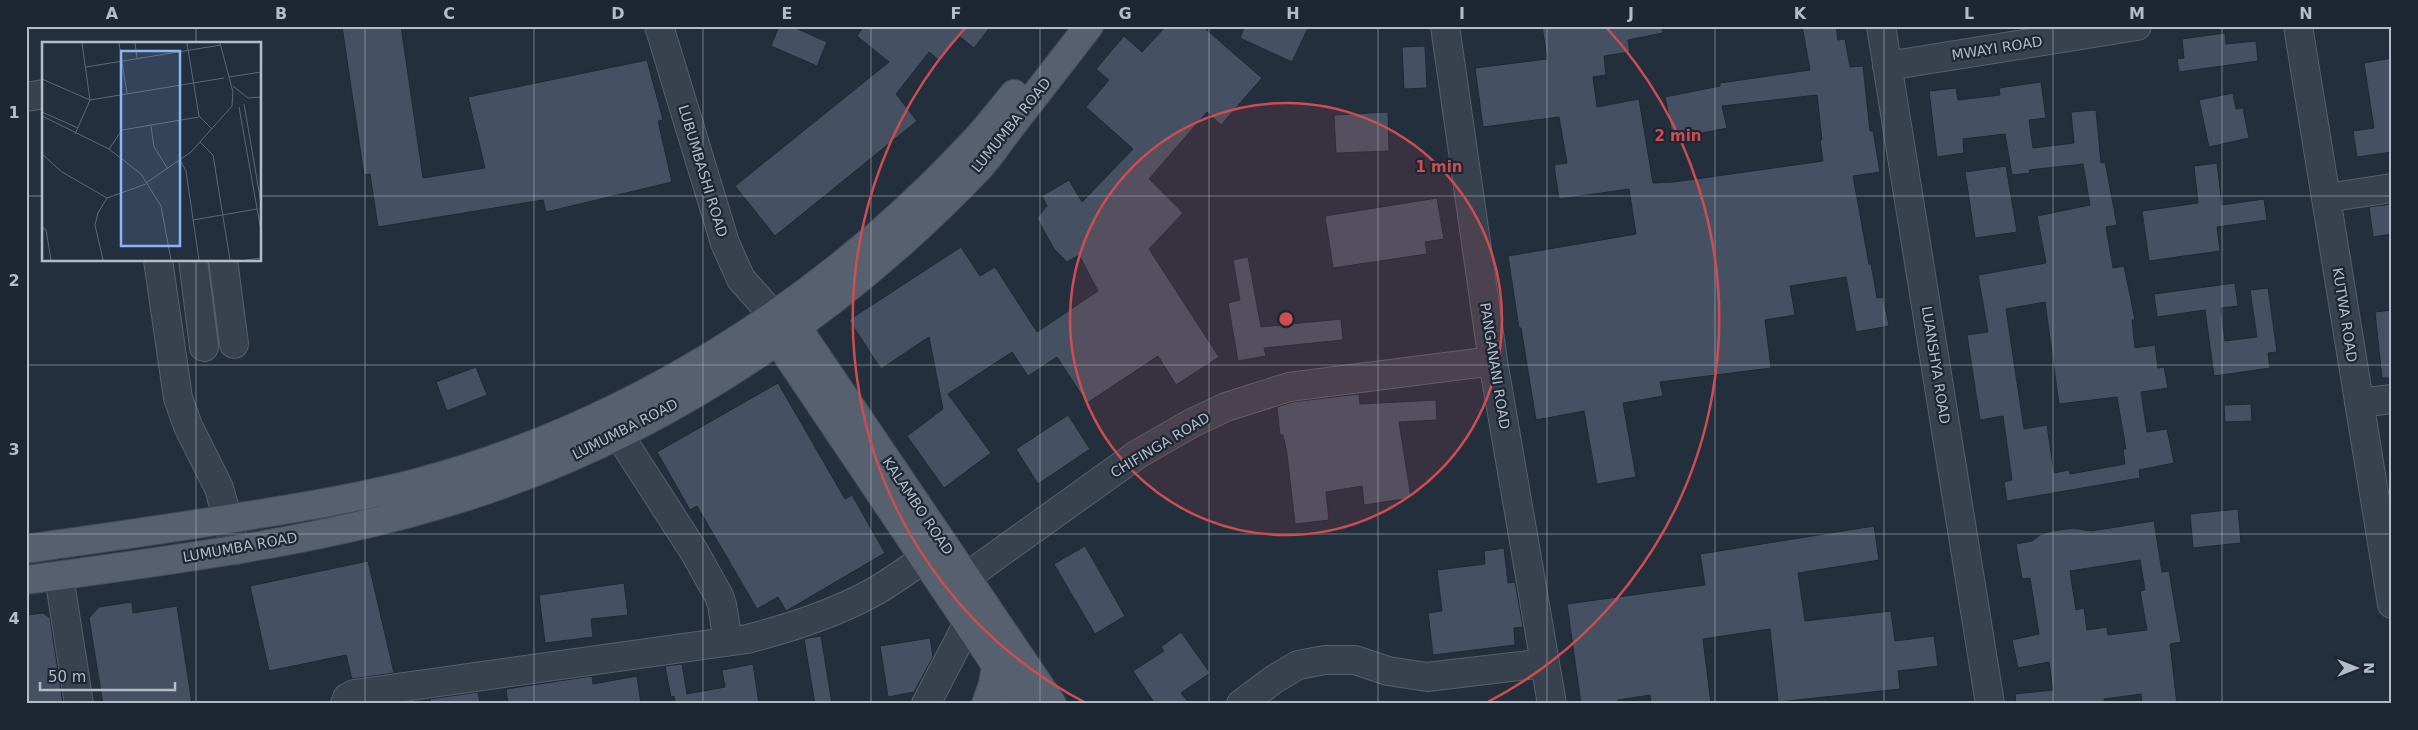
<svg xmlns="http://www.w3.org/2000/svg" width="2418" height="730" font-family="'DejaVu Sans',sans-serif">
<rect width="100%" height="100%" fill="#242f3e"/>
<path fill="#455162" stroke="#1f2835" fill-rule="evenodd" d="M 342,26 L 401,26 L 423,178 L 485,168 L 468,97 L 647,60 L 663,120 L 658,121 L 672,182 L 546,212 L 543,200 L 378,227 L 370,174 L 364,175 Z
M 779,26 L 791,26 L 827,42 L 817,66 L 771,46 Z
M 864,26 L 991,26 L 974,48 L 960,37 L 940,61 L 929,52 L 896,94 L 917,121 L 775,236 L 735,186 L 889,62 L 857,36 Z
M 1166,26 L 1202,26 L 1262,78 L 1221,125 L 1207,112 L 1149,179 L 1183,213 L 1149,249 L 1219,357 L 1176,385 L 1158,356 L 1087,403 L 1057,357 L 1028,376 L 1012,352 L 948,394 L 991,453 L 944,488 L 907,436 L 943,409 L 929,337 L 881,369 L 849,320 L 961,247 L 980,276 L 995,267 L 1037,332 L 1098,291 L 1079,255 L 1067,262 L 1054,249 L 1037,218 L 1047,206 L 1042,196 L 1069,180 L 1082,202 L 1133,149 L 1086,107 L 1109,80 L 1096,69 L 1124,36 L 1142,52 Z
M 1245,26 L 1309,26 L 1292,62 L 1240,38 Z
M 1542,26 L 1662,26 L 1663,33 L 1628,40 L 1630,52 L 1604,56 L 1606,75 L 1593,77 L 1597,107 L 1639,99 L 1653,183 L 1674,182 L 1823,161 L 1820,140 L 1822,140 L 1817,95 L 1722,106 L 1727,128 L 1673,139 L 1665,97 L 1720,86 L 1720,83 L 1810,70 L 1802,26 L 1836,26 L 1838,40 L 1845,39 L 1850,67 L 1863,66 L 1870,131 L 1873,131 L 1880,172 L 1853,176 L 1869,264 L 1871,264 L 1877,298 L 1883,297 L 1889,326 L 1856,332 L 1846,277 L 1790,286 L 1795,315 L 1765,320 L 1771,368 L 1660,382 L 1663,396 L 1623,403 L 1636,477 L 1597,484 L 1584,411 L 1536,420 L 1521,328 L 1519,328 L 1508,256 L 1636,234 L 1629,189 L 1559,199 L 1554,165 L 1567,163 L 1559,117 L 1483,127 L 1475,68 L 1547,59 Z
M 2225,33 L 2226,44 L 2256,41 L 2258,61 L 2179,72 L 2177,59 L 2184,58 L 2182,39 Z
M 1425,46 L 1427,88 L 1404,89 L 1402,47 Z
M 2392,58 L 2392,152 L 2357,157 L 2353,131 L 2374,128 L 2364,63 Z
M 2041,82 L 2046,118 L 2029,120 L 2033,148 L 2074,143 L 2071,112 L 2096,110 L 2101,163 L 2105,162 L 2117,225 L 2106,227 L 2113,268 L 2124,266 L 2135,320 L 2132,320 L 2135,348 L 2155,345 L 2158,368 L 2164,367 L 2168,388 L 2141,392 L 2147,432 L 2167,429 L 2174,463 L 2139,470 L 2140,478 L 2007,501 L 2004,482 L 2012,480 L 2003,416 L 1980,420 L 1967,335 L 1988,332 L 1978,275 L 2046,263 L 2037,216 L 2090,205 L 2083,164 L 2029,170 L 2030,173 L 2012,175 L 2005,134 L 1963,139 L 1964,153 L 1937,157 L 1929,91 L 1956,88 L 1958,100 L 2000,95 L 1999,88 ZM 2045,302 L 2059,404 L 2117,397 L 2126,449 L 2123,449 L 2125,464 L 2070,474 L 2069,470 L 2054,473 L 2047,425 L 2024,429 L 2006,309 Z
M 2233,93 L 2236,109 L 2243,108 L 2249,138 L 2209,147 L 2199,100 Z
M 1388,112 L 1389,151 L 1336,153 L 1334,115 Z
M 2217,163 L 2222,205 L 2264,199 L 2267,220 L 2217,227 L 2220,251 L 2149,261 L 2142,211 L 2198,203 L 2194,166 Z
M 2006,166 L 2017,232 L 1975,238 L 1965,172 Z
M 1437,198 L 1444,239 L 1425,242 L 1427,254 L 1333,268 L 1325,216 Z
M 2392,204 L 2392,234 L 2373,237 L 2369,207 Z
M 1248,257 L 1261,327 L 1341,319 L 1343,340 L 1264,348 L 1266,356 L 1238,361 L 1228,303 L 1240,300 L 1233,260 Z
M 2235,283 L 2238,306 L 2221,308 L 2225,341 L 2257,337 L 2250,290 L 2268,288 L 2277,352 L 2268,353 L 2270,368 L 2214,376 L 2205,310 L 2157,317 L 2154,294 Z
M 2392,310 L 2392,378 L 2382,378 L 2375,312 Z
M 476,367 L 487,395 L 447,411 L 436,382 Z
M 778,383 L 845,499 L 852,495 L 885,553 L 786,611 L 778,597 L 757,609 L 697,506 L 690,510 L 657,452 Z
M 1359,394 L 1360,404 L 1436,400 L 1437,420 L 1399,422 L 1411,498 L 1364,505 L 1362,486 L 1326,492 L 1329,520 L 1295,524 L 1287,454 L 1283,435 L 1280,435 L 1277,407 L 1292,402 Z
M 2251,404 L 2252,421 L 2225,422 L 2224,405 Z
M 1068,415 L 1090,449 L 1038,484 L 1016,449 Z
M 2238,509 L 2241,543 L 2193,548 L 2190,514 Z
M 2154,521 L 2162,572 L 2169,571 L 2181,642 L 2170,644 L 2177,704 L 2142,704 L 2141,694 L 2104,699 L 2105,704 L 2016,704 L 2015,694 L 2053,690 L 2049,662 L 2018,668 L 2012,640 L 2039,634 L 2030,578 L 2022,579 L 2016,544 L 2032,541 L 2040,535 L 2052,531 L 2073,528 L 2091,531 ZM 2140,560 L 2145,590 L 2140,591 L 2147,630 L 2108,635 L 2107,627 L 2087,630 L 2084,608 L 2076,610 L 2070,571 Z
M 1874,526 L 1879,560 L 1798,573 L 1805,621 L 1891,611 L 1895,641 L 1934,636 L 1938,666 L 1898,671 L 1900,689 L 1778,702 L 1770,629 L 1703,639 L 1711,704 L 1651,704 L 1650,695 L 1618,700 L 1619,704 L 1581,704 L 1567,604 L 1705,585 L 1700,554 Z
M 1085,546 L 1125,616 L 1095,634 L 1054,564 Z
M 1504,548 L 1508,583 L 1515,582 L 1523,627 L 1514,628 L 1515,645 L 1433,655 L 1428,613 L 1442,611 L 1437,570 L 1485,564 L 1484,551 Z
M 368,561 L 394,673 L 352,679 L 346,655 L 269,671 L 250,586 Z
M 624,583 L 628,615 L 591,619 L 593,637 L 545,643 L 539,595 Z
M 132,602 L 133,613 L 177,606 L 192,704 L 103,704 L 89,618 L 99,607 Z
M 43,613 L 50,618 L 63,704 L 26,704 L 26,615 Z
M 1181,632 L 1210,673 L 1181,693 L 1190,704 L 1155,704 L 1133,671 L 1164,651 L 1161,647 Z
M 821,636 L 832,704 L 815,704 L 804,639 Z
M 930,638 L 933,657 L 914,692 L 888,697 L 880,646 Z
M 682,664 L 687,694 L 725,687 L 722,670 L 753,664 L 759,704 L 675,704 L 674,696 L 671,697 L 665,666 Z
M 592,676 L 593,684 L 637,676 L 641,704 L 508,704 L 506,689 Z
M 478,692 L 480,704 L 431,704 L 430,699 Z"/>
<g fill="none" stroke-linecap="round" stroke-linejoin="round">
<defs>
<path id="minor" d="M 659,26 L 725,243 L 741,279 L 766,307
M 1445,26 L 1493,361 L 1552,704
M 1881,26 L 1990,704
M 2298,26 L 2392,604
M 1887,66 L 2137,26
M 26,97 L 44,94
M 2326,198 L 2392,188
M 158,260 L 178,398 L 188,426 L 219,488 L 236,550
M 193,260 L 204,347
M 223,260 L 234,344
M 2359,403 L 2392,399
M 619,435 L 695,553 L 719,596 L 722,605 L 728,641
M 59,576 L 79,704
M 948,590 L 1138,454 L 1192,423 L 1226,407 L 1289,387 L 1493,361
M 345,704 L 347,698 L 354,694 L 747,639 C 790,628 831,615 870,594 C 889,584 907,570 925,558
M 926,704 L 968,623
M 1241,704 L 1273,680 L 1298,665 L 1325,660 L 1355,660 L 1388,671 L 1427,677 L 1545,663"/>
<path id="major" d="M 788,314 L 1052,704
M 769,328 L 1022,704
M 26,549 C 108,537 190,526 271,512 C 321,504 371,495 420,482 C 627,426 820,305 967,149 C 984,132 999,112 1014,94
M 26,580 C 186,558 350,539 503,484 C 680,421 848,305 978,169 C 992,154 1003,136 1016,120 C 1040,89 1065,57 1089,26
M 986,704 L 993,684 L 996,665"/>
</defs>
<use href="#minor" stroke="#565f6c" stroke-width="30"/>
<use href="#major" stroke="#414a57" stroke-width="30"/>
<use href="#minor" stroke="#38414e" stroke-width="28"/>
<use href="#major" stroke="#56606e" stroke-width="28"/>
</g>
<path fill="none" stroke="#b4bcc9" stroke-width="1" stroke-opacity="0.55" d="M 196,26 L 196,44M 365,26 L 365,704M 534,26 L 534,704M 703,26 L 703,704M 871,26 L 871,704M 1040,26 L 1040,704M 1209,26 L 1209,704M 1378,26 L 1378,704M 1547,26 L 1547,704M 1715,26 L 1715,704M 1884,26 L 1884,704M 2053,26 L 2053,704M 2222,26 L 2222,704M 26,196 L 44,196M 260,196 L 2392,196M 196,260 L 196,704M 26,365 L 2392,365M 26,534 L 2392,534"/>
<circle cx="1286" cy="319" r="216" fill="#ce4d50" fill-opacity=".12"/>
<g fill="none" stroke="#ce4d50" stroke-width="2.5">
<circle cx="1286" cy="319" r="216"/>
<path d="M1086 703A433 433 0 0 1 967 26M1605 26A433 433 0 0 1 1486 703"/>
</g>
<g text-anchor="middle" stroke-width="4.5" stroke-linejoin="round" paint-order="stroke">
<g font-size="14" fill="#b4bcc9" stroke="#1d2633">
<text transform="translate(1997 48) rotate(-9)" y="5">MWAYI ROAD</text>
<text transform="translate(1011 125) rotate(-51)" y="5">LUMUMBA ROAD</text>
<text transform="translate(703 171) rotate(73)" y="5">LUBUMBASHI ROAD</text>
<text transform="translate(2345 315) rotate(81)" y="5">KUTWA ROAD</text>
<text transform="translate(1936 365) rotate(81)" y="5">LUANSHYA ROAD</text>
<text transform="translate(1495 366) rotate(81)" y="5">PANGANANI ROAD</text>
<text transform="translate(625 429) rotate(-27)" y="5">LUMUMBA ROAD</text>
<text transform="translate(1160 445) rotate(-31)" y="5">CHIFINGA ROAD</text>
<text transform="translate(918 506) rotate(56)" y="5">KALAMBO ROAD</text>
<text transform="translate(240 547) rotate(-10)" y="5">LUMUMBA ROAD</text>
</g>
</g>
<g transform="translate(42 42)">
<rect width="219" height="219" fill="#242f3e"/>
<path fill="none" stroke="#5e6776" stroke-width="1" d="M 77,1 L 85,52M 93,1 L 95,16M 145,1 L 157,74 L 170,87M 44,25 L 179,3M 187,35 L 219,30M 0,37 L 48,58 L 182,36M 191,44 L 206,56 L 219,55M 202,62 L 219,161M 197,65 L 219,189M 0,70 L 36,86M 0,74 L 67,107 L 99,132 L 119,164 L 129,218M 109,84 L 112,105 L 126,127M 33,92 L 48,58 L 40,1M 158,100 L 171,113 L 188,218M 67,107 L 80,88 L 157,75M 0,112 L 20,130 L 65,156M 138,118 L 144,129 L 157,218M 104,141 L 149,110 L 190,64 L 191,50 L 178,1M 151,178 L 215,167M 0,185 L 4,188 L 9,218M 61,218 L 53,183 L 56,171 L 65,156 L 104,142M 204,218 L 219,216"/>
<path fill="#8ab4f8" fill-opacity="0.15" stroke="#8ab4f8" stroke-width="2.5" d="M 79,9 L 138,9 L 138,204 L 79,204 Z"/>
<rect width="219" height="219" fill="none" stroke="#b4bcc9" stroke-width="2.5"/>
</g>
<circle cx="1286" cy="319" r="8" fill="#ce4d50" stroke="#1d2633" stroke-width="2.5"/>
<g font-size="15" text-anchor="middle" font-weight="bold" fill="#ce4d50" stroke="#1d2633" stroke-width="4.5" stroke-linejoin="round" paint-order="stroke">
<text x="1678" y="141">2 min</text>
<text x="1439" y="172">1 min</text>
</g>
<rect width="2418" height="730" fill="none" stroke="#1d2633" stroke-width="55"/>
<g transform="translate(2356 668) rotate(90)" stroke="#1d2633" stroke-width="4" paint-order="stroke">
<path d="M0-4L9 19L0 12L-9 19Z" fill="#b4bcc9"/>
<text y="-8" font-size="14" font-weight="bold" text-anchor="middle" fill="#b4bcc9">N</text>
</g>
<path d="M40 682v8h135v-8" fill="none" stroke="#b4bcc9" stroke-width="2.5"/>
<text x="48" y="682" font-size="15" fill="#b4bcc9" stroke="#1d2633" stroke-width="4" paint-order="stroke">50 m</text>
<rect x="28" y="28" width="2362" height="674" fill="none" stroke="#b4bcc9" stroke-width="2"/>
<g font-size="16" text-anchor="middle" font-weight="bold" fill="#b4bcc9">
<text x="112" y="19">A</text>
<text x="281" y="19">B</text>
<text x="449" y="19">C</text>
<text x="618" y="19">D</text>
<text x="787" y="19">E</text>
<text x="956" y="19">F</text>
<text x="1125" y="19">G</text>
<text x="1293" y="19">H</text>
<text x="1462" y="19">I</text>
<text x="1631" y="19">J</text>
<text x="1800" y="19">K</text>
<text x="1969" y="19">L</text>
<text x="2137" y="19">M</text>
<text x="2306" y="19">N</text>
<text x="14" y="118">1</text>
<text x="14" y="286">2</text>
<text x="14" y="455">3</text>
<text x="14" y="624">4</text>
</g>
</svg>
